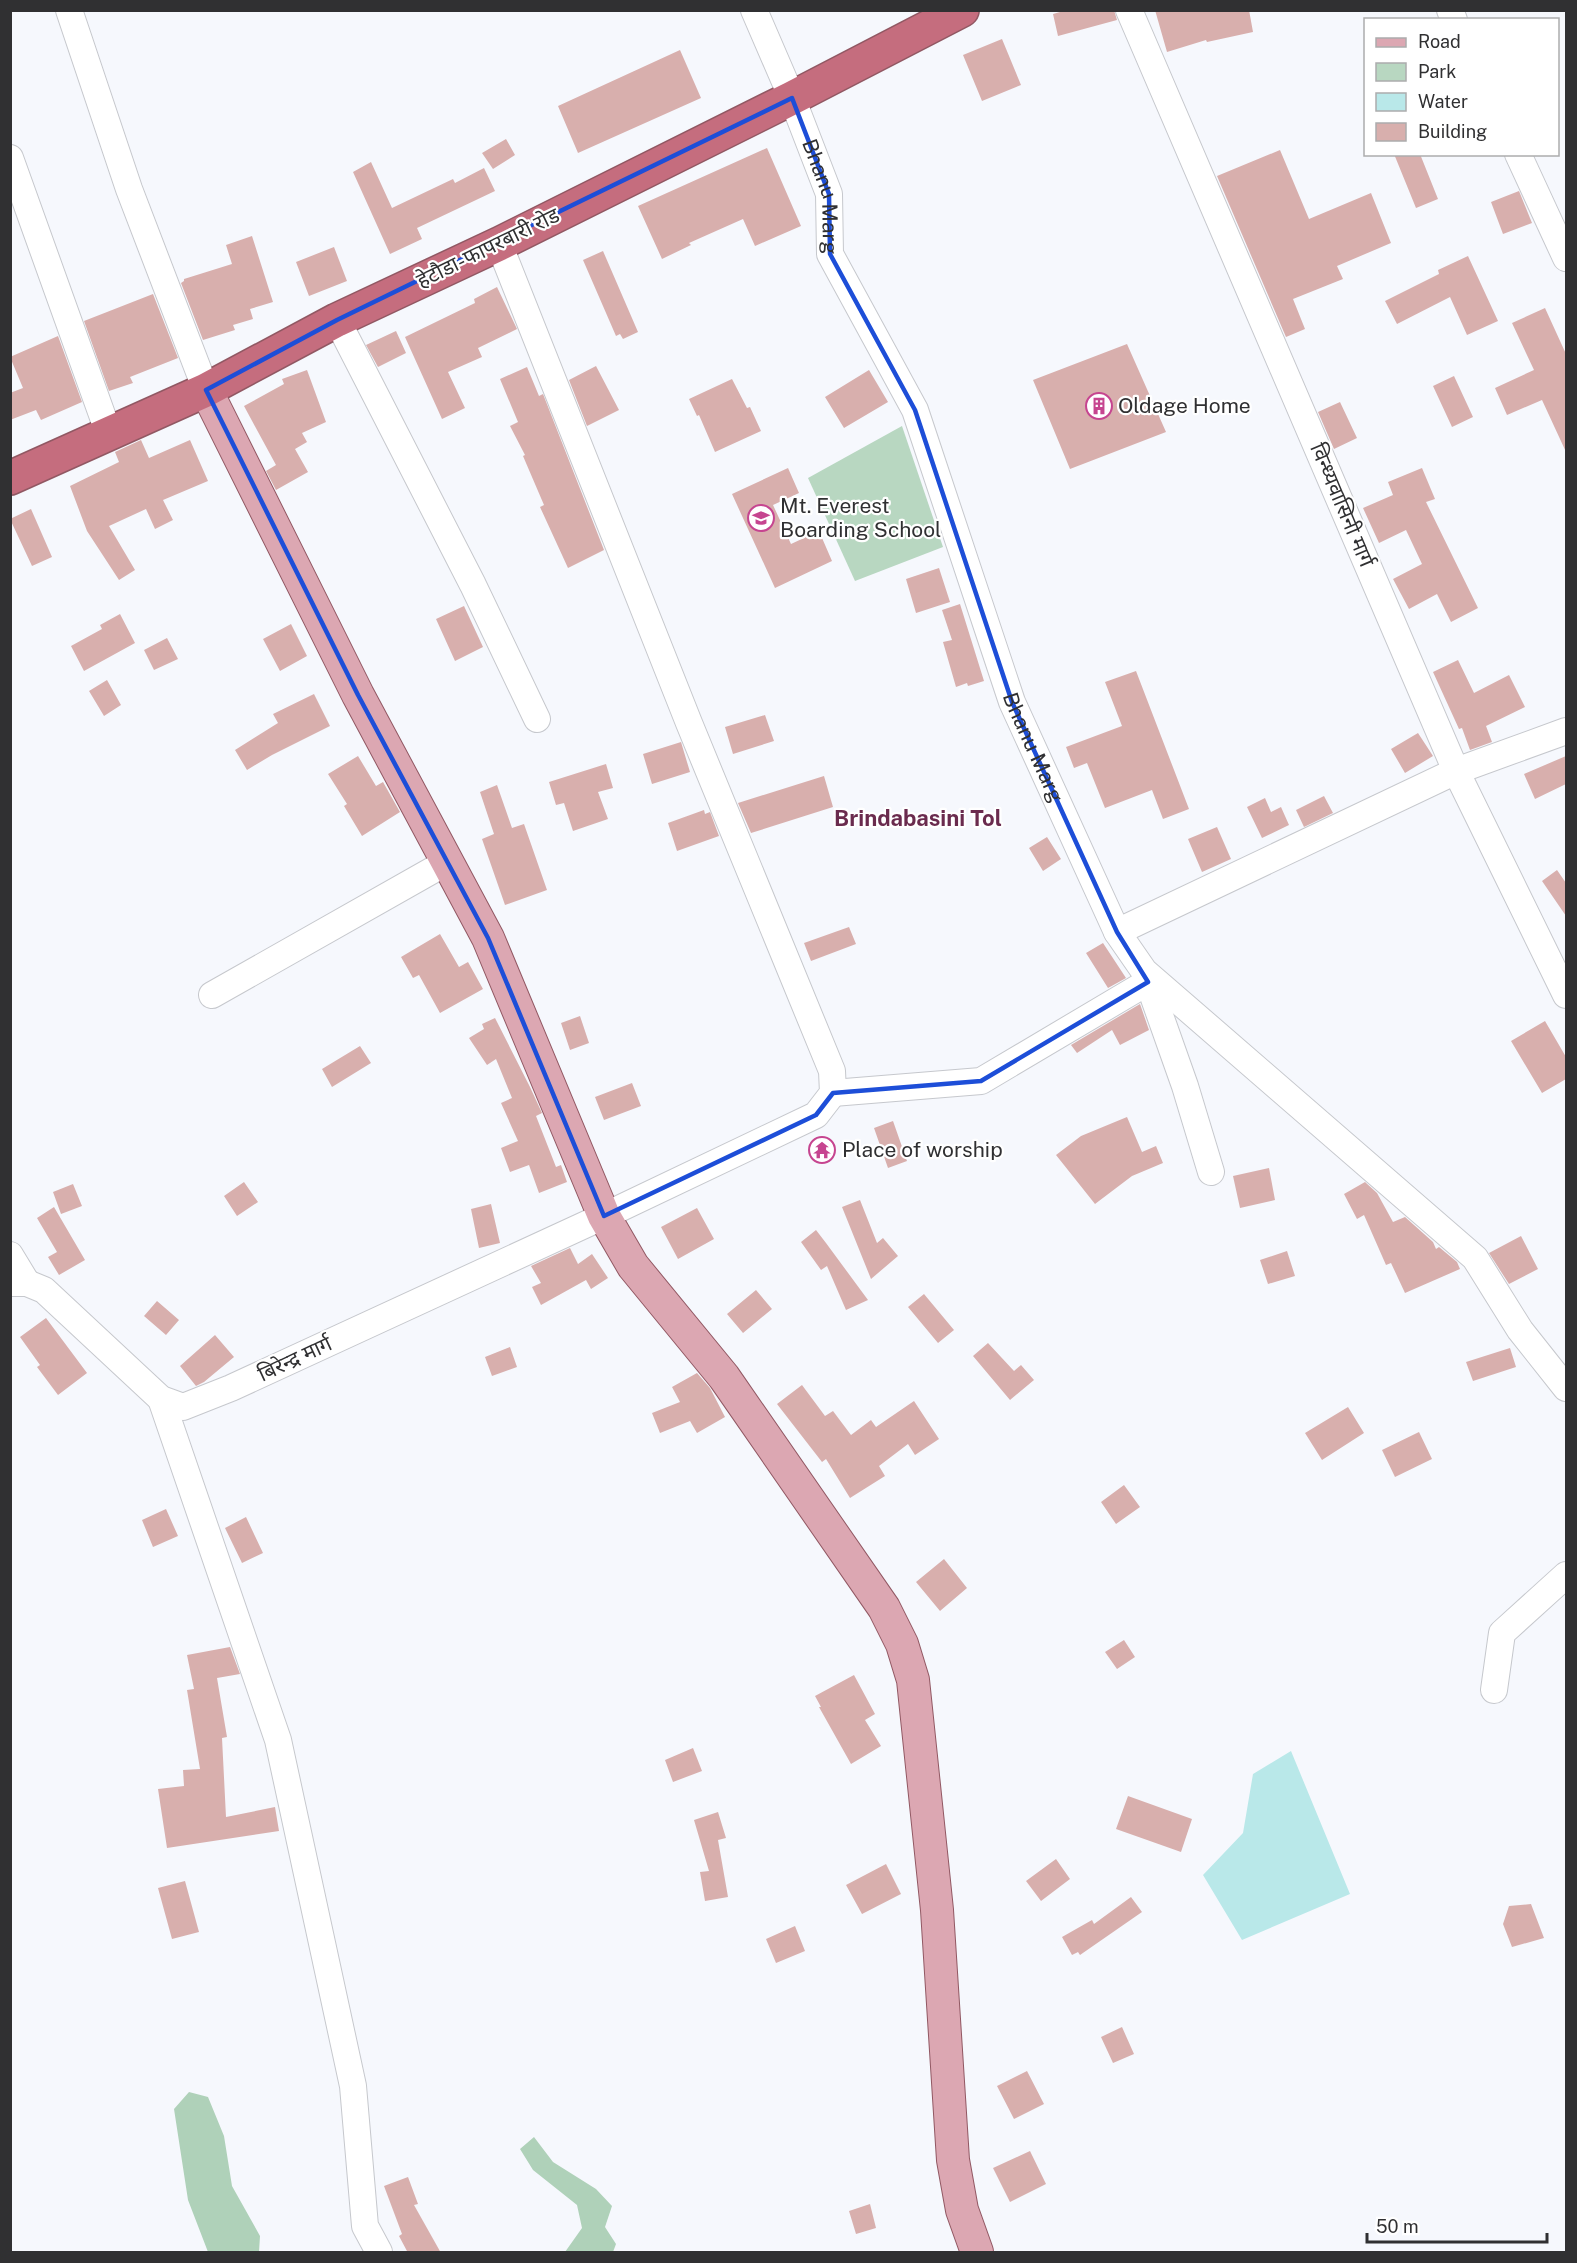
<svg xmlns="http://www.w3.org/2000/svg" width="1577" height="2263" font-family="'Public Sans','Noto Sans Devanagari',sans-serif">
<rect width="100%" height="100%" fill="#f6f8fd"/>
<path fill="#b8d7c1" d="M 902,426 L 943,547 L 855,581 L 808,478 Z"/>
<path fill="#afd1b9" d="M 189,2092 L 208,2097 L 224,2136 L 232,2186 L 260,2236 L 259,2252 L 208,2252 L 188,2200 L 174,2109 Z
M 534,2137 L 553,2162 L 596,2189 L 612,2206 L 605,2227 L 616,2244 L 613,2252 L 565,2252 L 582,2228 L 577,2205 L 533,2170 L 520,2149 Z"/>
<path fill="#b9e8e9" d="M 1291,1751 L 1350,1894 L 1242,1940 L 1203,1875 L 1243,1833 L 1253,1774 Z"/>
<path fill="#d8afad" d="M 1067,10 L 1114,10 L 1117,20 L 1058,36 L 1053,14 Z
M 1155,10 L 1249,10 L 1253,32 L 1207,42 L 1206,40 L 1167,52 Z
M 1002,39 L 1021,85 L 982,101 L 963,55 Z
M 680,50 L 701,98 L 578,153 L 558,106 Z
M 506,139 L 515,155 L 493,169 L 482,153 Z
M 767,148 L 801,226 L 755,246 L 743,219 L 689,243 L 691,245 L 662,259 L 638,206 Z
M 1280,150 L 1309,219 L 1371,193 L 1391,243 L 1337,266 L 1343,279 L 1293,299 L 1305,329 L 1286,337 L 1217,176 Z
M 1394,154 L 1420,154 L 1438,199 L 1416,208 Z
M 371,162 L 392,208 L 453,179 L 455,183 L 484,168 L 495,191 L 417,228 L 422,239 L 390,254 L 353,172 Z
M 1519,191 L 1532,223 L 1503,234 L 1491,202 Z
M 252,236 L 273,302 L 250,309 L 253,319 L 233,325 L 235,330 L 203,340 L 181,283 L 184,281 L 184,279 L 232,264 L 226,245 Z
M 334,247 L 347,281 L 309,296 L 296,262 Z
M 603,251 L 638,332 L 623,339 L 620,334 L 616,336 L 583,260 Z
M 1468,256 L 1498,321 L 1467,335 L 1450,297 L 1397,324 L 1385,301 L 1439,274 L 1438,270 Z
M 497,287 L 517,329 L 478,348 L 482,357 L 448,372 L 465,408 L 442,419 L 405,337 L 475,303 L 474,299 Z
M 153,294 L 178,358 L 130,377 L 133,383 L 109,391 L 84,321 Z
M 1545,308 L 1566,354 L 1566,452 L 1542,400 L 1507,415 L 1495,388 L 1534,370 L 1512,323 Z
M 396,331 L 406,353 L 378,367 L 366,345 Z
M 58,336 L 82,402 L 41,420 L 36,410 L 10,420 L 10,393 L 23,388 L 10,357 Z
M 1127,344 L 1166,432 L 1070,469 L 1033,380 Z
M 596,366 L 619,410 L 587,426 L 569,380 Z
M 527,367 L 539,396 L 543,394 L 604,550 L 568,568 L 540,507 L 544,505 L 523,456 L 525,455 L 510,426 L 518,422 L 500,379 Z
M 307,370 L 326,422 L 302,433 L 307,442 L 295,449 L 308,472 L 276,490 L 266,471 L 276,465 L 244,406 L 284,384 L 282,379 Z
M 869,370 L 888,402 L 844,428 L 825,397 Z
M 1454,376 L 1473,417 L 1452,427 L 1433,386 Z
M 732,379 L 747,408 L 750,407 L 761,431 L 715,452 L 699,415 L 697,416 L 689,399 Z
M 1340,402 L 1357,438 L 1334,449 L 1318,412 Z
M 141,440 L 149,458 L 190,440 L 208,481 L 163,500 L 173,520 L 155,529 L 146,509 L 109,526 L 135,570 L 119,580 L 87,531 L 70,486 L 119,462 L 115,452 Z
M 788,468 L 799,493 L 773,505 L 791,544 L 819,531 L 832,561 L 775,588 L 732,494 Z
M 1422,468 L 1435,499 L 1426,502 L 1478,608 L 1451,622 L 1437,594 L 1409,609 L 1393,579 L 1422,564 L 1406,530 L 1379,543 L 1363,508 L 1393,495 L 1388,482 Z
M 31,509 L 52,557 L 32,566 L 10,519 Z
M 939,568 L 950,602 L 916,613 L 906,579 Z
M 960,604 L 984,681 L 968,686 L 967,683 L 956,687 L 943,642 L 952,640 L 942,610 Z
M 464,606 L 483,647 L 455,661 L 436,619 Z
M 120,614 L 135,643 L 84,671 L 71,646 L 102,629 L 100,625 Z
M 291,624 L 307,656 L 280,671 L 263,639 Z
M 167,638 L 178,659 L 154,670 L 144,650 Z
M 1458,660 L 1474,693 L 1509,675 L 1525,707 L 1486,726 L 1492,742 L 1470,750 L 1462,728 L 1459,729 L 1433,672 Z
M 1136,671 L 1189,809 L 1163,819 L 1152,790 L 1105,808 L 1087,763 L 1074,768 L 1066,747 L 1122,726 L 1105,682 Z
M 107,680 L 121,705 L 104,716 L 89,691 Z
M 314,694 L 330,726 L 272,755 L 247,770 L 235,750 L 278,723 L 273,714 Z
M 765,715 L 774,741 L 733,754 L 725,727 Z
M 1418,733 L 1433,756 L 1405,773 L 1391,749 Z
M 681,742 L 690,772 L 652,784 L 643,754 Z
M 358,756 L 376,786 L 383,782 L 400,812 L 362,836 L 344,806 L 347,804 L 328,774 Z
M 1566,756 L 1566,784 L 1535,799 L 1524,774 Z
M 606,764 L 613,788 L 598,792 L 608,819 L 573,831 L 564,803 L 556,805 L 549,782 Z
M 824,776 L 833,807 L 751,833 L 738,803 Z
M 497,785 L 512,828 L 524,824 L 547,890 L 505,905 L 482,839 L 494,834 L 480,792 Z
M 1324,796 L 1333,813 L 1304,827 L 1296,810 Z
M 1265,798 L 1271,812 L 1281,807 L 1289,825 L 1262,838 L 1247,807 Z
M 704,810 L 705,814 L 710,812 L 719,836 L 677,851 L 668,823 Z
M 1217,827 L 1231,859 L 1202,872 L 1188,839 Z
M 1047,837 L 1061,859 L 1043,871 L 1029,848 Z
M 1557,870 L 1566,883 L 1566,916 L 1542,881 Z
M 849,927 L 856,944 L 811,961 L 804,943 Z
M 440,934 L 459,967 L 468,962 L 483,989 L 440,1013 L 419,975 L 413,978 L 401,957 Z
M 1103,943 L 1126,978 L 1108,988 L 1086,953 Z
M 1140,1004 L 1149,1030 L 1120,1045 L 1112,1030 L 1077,1053 L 1071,1045 Z
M 580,1016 L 589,1043 L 570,1050 L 561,1023 Z
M 495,1018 L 530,1087 L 542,1113 L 536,1116 L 556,1167 L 561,1165 L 567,1182 L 539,1193 L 529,1165 L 510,1172 L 501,1148 L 518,1141 L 501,1103 L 512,1098 L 496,1059 L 487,1065 L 469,1038 L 484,1029 L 482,1024 Z
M 1545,1021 L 1566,1057 L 1566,1079 L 1542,1093 L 1511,1041 Z
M 360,1046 L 371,1063 L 332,1087 L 322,1069 Z
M 632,1083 L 641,1106 L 604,1120 L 595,1097 Z
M 1127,1117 L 1142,1152 L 1156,1146 L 1163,1163 L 1132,1176 L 1095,1204 L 1056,1155 L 1081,1136 Z
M 893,1121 L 907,1161 L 888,1168 L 874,1128 Z
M 1269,1168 L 1275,1200 L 1240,1208 L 1233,1176 Z
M 244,1182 L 258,1202 L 237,1216 L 224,1196 Z
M 1365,1182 L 1377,1193 L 1393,1222 L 1405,1217 L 1433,1242 L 1436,1249 L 1439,1247 L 1457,1262 L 1460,1269 L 1405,1293 L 1391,1263 L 1386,1265 L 1364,1215 L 1357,1219 L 1344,1194 Z
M 73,1184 L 82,1206 L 61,1214 L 53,1192 Z
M 860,1200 L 877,1243 L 883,1238 L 898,1256 L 871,1279 L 842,1207 Z
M 491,1204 L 500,1243 L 479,1248 L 471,1209 Z
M 54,1207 L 85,1260 L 59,1275 L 48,1257 L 57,1252 L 37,1218 Z
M 697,1208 L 714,1239 L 678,1259 L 661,1227 Z
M 816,1230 L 826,1243 L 868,1300 L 846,1310 L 827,1266 L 821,1270 L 801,1242 Z
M 1521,1236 L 1538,1269 L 1509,1284 L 1489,1253 Z
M 570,1248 L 578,1264 L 592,1254 L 608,1278 L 591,1289 L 586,1280 L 541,1305 L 532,1287 L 541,1283 L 531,1266 Z
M 1287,1251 L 1295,1276 L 1268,1284 L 1260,1260 Z
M 756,1290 L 772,1309 L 743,1333 L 727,1314 Z
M 924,1294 L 954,1330 L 938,1343 L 908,1307 Z
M 157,1301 L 179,1320 L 166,1335 L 144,1316 Z
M 46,1318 L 87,1373 L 58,1395 L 37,1367 L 40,1365 L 20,1337 Z
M 215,1335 L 234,1357 L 204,1382 L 196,1386 L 180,1366 Z
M 988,1343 L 1014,1371 L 1021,1365 L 1034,1380 L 1010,1400 L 973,1356 Z
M 510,1347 L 517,1367 L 492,1376 L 485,1357 Z
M 1510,1348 L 1516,1367 L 1473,1381 L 1466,1362 Z
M 697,1373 L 710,1388 L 725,1417 L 697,1433 L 690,1421 L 660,1433 L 652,1413 L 680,1402 L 672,1387 Z
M 802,1385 L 825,1416 L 833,1411 L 851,1435 L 871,1420 L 876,1427 L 914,1401 L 939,1439 L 915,1455 L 908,1444 L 879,1466 L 885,1476 L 850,1498 L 826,1459 L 822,1462 L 777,1404 Z
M 1348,1407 L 1364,1433 L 1322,1460 L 1305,1433 Z
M 1419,1432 L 1432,1459 L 1395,1477 L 1382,1450 Z
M 1124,1485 L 1140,1507 L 1116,1524 L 1101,1502 Z
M 166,1509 L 178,1536 L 153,1547 L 142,1520 Z
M 246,1517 L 263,1553 L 242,1563 L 225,1528 Z
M 944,1559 L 967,1588 L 940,1611 L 916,1582 Z
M 1124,1640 L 1135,1657 L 1117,1669 L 1105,1652 Z
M 230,1647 L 240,1674 L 217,1678 L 227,1737 L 222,1738 L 226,1817 L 275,1807 L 279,1831 L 167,1848 L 158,1789 L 184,1786 L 183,1770 L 200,1769 L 187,1690 L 194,1689 L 187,1655 Z
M 854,1675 L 875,1714 L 865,1720 L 881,1746 L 851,1764 L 819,1707 L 821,1707 L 815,1696 Z
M 693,1748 L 702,1771 L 673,1782 L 665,1760 Z
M 1128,1796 L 1192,1819 L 1181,1852 L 1116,1829 Z
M 718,1812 L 726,1838 L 718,1840 L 728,1897 L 705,1901 L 700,1872 L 709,1871 L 694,1820 Z
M 1056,1859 L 1070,1879 L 1041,1901 L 1026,1881 Z
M 886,1864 L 901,1894 L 862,1914 L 846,1885 Z
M 185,1881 L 199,1932 L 172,1939 L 158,1888 Z
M 1131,1897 L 1142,1912 L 1080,1955 L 1078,1952 L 1072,1955 L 1062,1937 L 1092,1920 L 1094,1924 Z
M 1531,1904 L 1544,1938 L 1512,1947 L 1503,1924 L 1509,1906 Z
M 795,1926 L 805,1951 L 776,1963 L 766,1939 Z
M 1122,2027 L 1134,2054 L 1113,2063 L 1101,2037 Z
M 1027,2071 L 1044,2104 L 1014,2119 L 997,2086 Z
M 1030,2151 L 1046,2184 L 1010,2202 L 993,2168 Z
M 408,2177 L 418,2204 L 414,2205 L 441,2253 L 408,2253 L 399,2236 L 402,2234 L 384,2186 Z
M 870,2204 L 876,2228 L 856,2234 L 849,2211 Z"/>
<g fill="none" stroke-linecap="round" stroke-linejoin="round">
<defs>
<g id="minor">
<path d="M 69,10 L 129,189 L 206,390"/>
<path id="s1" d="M 754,10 L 792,98 L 829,194 L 830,254 L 915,410 L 1012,702 L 1117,932 L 1456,771 L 1566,731"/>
<path d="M 1129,10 L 1456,771 L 1566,995"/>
<path d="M 1450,10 L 1454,20"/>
<path d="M 1518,154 L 1566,258"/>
<path d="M 10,158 L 109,434"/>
<path d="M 337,320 L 473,585 L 537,719"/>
<path d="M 1117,932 L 1144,971 L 1475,1258 L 1520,1330 L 1566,1388"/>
<path d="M 1145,973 L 1185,1086 L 1211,1172"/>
<path d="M 212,995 L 447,862"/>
<path d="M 833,1093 L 981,1081 L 1148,982"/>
<path d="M 10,1255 L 27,1283"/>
<path d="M 10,1283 L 27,1283 L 44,1290 L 161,1399 L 183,1407 L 231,1388 L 604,1216 L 816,1115 L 833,1093 L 832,1071 L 689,723 L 499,244"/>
<path d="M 161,1399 L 278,1740 L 353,2086 L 365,2226 L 379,2252"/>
<path d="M 1494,1690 L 1502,1633 L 1566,1575"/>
</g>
<path id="major" d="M 206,390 L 358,695 L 488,938 L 604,1216 L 633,1266 L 724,1377 L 884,1608 L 902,1644 L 913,1680 L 937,1910 L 953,2160 L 962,2210 L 977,2252"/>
<path id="highway" d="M 10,478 L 206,390 L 337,320 L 499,244 L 792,98 L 962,10"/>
</defs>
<use href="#minor" stroke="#c6c8cd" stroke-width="28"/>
<use href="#major" stroke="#915863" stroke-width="34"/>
<use href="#highway" stroke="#915863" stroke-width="36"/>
<use href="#minor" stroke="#fff" stroke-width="26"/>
<use href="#major" stroke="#dca7b2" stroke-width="32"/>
<use href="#highway" stroke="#c56d7e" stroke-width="33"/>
</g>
<path fill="none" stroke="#1d4ed8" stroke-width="4.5" stroke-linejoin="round" d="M 792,98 L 829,194 L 830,254 L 915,410 L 1012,702 L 1117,932 L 1148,982 L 981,1081 L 833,1093 L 816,1115 L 604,1216 L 488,938 L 358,695 L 206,390 L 337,320 Z"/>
<defs>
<symbol id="building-ring" viewBox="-11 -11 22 22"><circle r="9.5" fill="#fff" stroke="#c64590" stroke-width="1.5"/><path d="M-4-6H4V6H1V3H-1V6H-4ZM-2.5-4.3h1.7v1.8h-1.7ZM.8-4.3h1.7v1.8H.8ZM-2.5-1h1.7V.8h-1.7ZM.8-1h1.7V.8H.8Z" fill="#c64590"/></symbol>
<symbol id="school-ring" viewBox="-11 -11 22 22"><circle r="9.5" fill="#fff" stroke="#c64590" stroke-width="1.5"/><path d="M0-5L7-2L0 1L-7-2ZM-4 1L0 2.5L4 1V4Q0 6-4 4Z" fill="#c64590"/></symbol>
<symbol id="temple-ring" viewBox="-11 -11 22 22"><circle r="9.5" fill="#fff" stroke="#c64590" stroke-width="1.5"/><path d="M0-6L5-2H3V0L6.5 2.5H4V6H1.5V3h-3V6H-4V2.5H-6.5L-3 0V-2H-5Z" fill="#c64590"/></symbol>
</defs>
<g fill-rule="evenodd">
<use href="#building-ring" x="1084" y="391" width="30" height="30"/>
<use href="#school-ring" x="746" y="503" width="30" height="30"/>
<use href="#temple-ring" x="807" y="1135" width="30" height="30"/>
</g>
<g text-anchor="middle" stroke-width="4.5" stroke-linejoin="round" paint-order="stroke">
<g font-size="21" fill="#303032" stroke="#fff">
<text dy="7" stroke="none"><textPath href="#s1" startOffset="200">Bhanu Marg</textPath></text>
<text transform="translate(488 248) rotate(-26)" y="7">हेटौडा-फापरबारी रोड</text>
<text transform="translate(1342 505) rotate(67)" y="7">विन्ध्यवासिनी मार्ग</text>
<text dy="7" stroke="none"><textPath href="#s1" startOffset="794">Bhanu Marg</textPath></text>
<text transform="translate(295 1359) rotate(-25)" y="7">बिरेन्द्र मार्ग</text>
</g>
<g font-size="21" fill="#303032" stroke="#fff" text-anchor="start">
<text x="1118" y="413">Oldage Home</text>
<text x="780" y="513">Mt. Everest<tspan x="780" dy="24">Boarding School</tspan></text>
<text x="842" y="1157">Place of worship</text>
</g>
<g font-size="22" font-weight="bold" fill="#6a2b4e" stroke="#fff">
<text x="918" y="826">Brindabasini Tol</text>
</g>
</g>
<rect width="1577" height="2263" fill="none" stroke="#303032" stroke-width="24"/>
<rect x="1364" y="18" width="195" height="138" fill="#ffffff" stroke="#acacad" stroke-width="1.5"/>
<rect x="1376" y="38" width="30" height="9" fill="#dca7b2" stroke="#acacad" stroke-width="1.5"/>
<text x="1418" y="48" font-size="18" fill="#303032">Road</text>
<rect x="1376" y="63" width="30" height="18" fill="#b8d7c1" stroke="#acacad" stroke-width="1.5"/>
<text x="1418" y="78" font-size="18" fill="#303032">Park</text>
<rect x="1376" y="93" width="30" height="18" fill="#b9e8e9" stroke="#acacad" stroke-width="1.5"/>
<text x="1418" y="108" font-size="18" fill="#303032">Water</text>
<rect x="1376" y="123" width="30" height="18" fill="#d8afad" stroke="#acacad" stroke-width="1.5"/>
<text x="1418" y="138" font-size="18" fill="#303032">Building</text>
<path d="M1367 2233v9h180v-9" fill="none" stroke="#303032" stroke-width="3"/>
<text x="1376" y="2233" font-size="18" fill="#303032" stroke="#ffffff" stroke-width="4.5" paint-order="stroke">50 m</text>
</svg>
